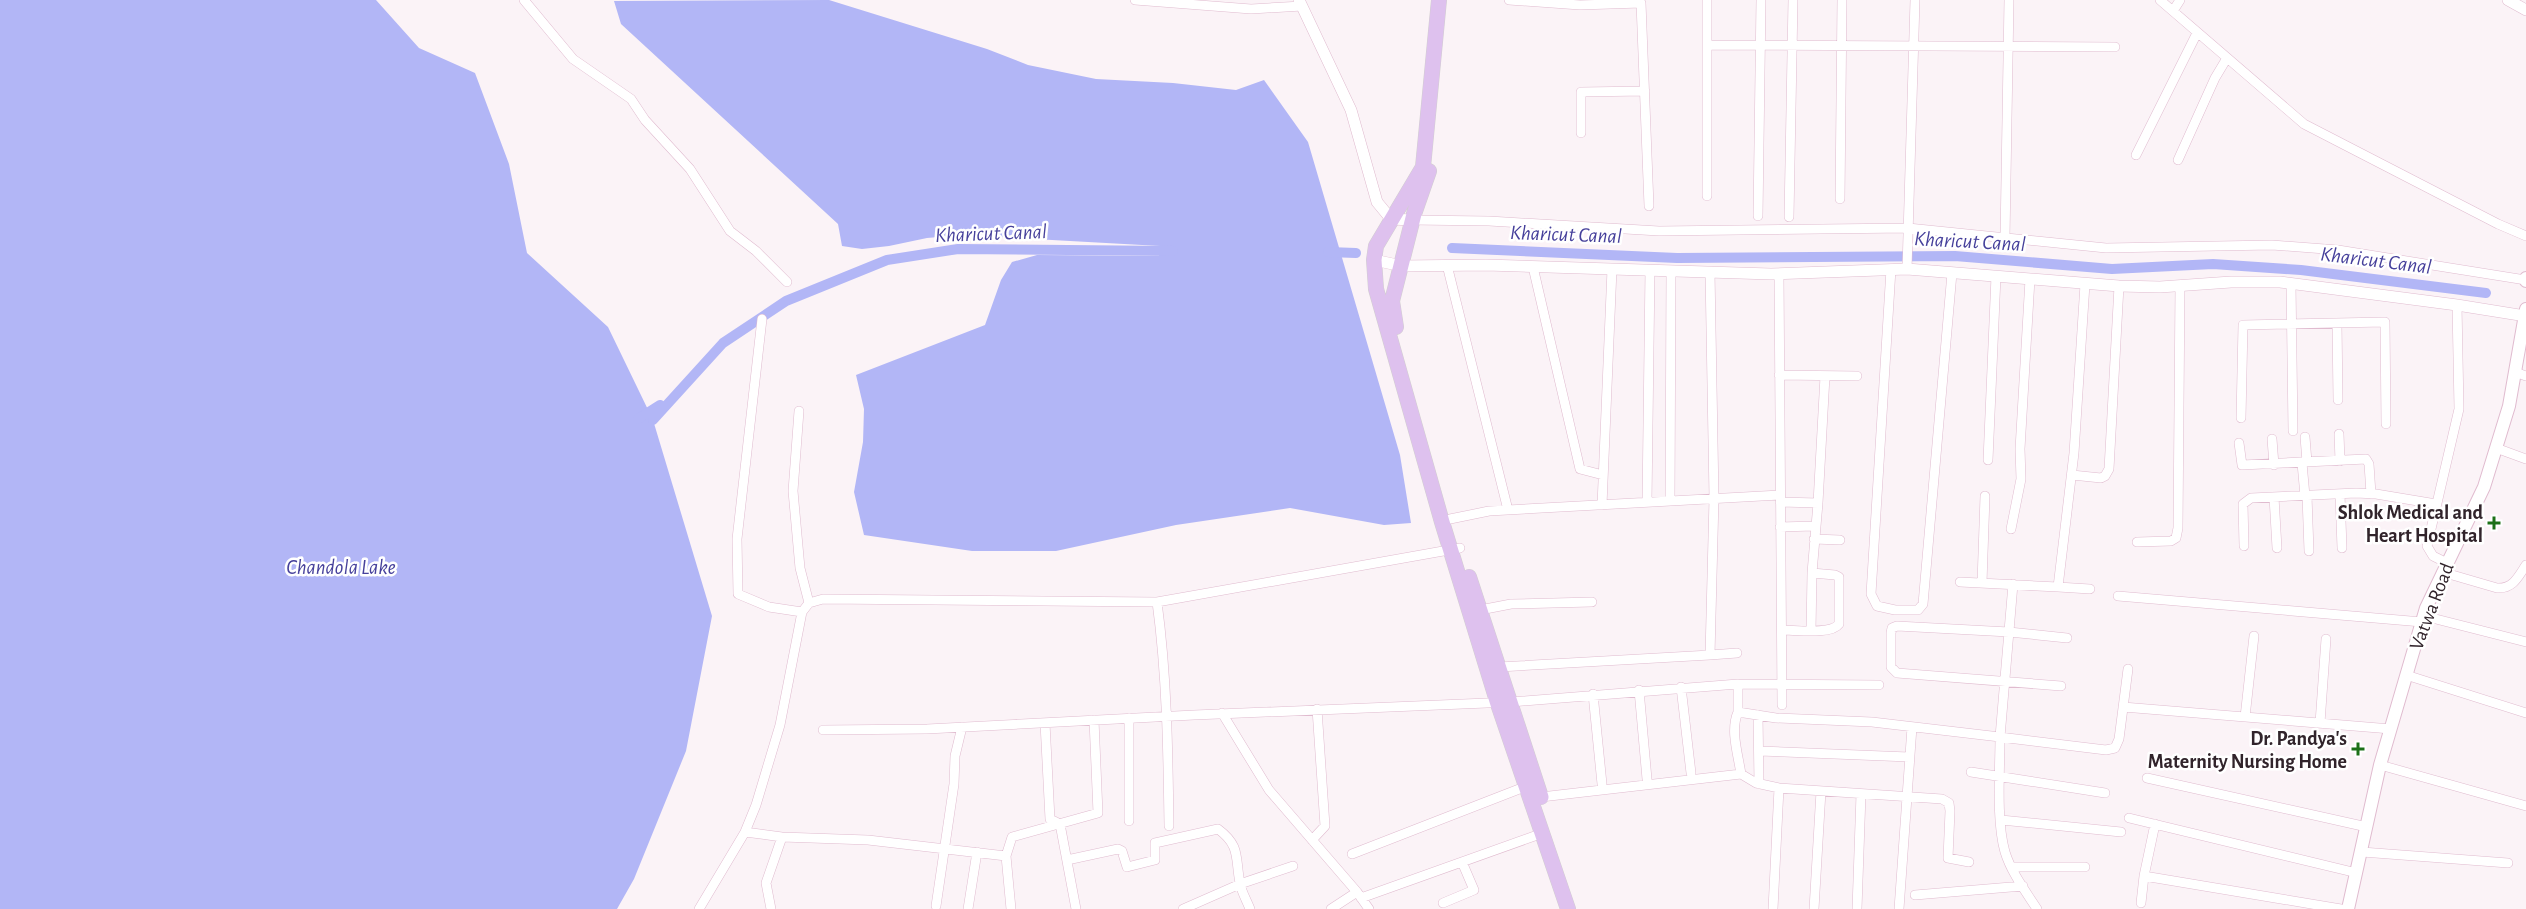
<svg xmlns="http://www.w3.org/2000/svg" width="2526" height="909" font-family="'Alegreya Sans',sans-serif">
<rect width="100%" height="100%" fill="#fbf3f7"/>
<path fill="#b2b6f6" d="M 0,0 L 376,0 L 419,48 L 475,73 L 509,164 L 527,253 L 608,327 L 653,420 L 712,616 L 686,751 L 634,879 L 617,909 L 0,909 Z
M 829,0 L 987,49 L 1028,65 L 1096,79 L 1173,83 L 1236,90 L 1264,80 L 1308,142 L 1400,455 L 1411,523 L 1384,525 L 1290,508 L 1176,525 L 1056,551 L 972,551 L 864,535 L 854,492 L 863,442 L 864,409 L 856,375 L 985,325 L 1001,280 L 1012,262 L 1037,255 L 1159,256 L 1160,246 L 962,235 L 927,238 L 889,246 L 862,249 L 842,246 L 838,224 L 621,24 L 614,1 Z"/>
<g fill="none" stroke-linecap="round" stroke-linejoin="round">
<path stroke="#b2b6f6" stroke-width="10" d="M 1452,248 L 1677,258 L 1955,256 L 2112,269 L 2213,264 L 2301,270 L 2486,293
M 1328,252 L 1356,253
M 638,419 L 660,405 L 653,420 L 723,343 L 786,301 L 887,260 L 958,249 L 1173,251"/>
<defs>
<path id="minor" d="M 524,0 L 573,59 L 631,99 L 645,120 L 690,169 L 730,231 L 756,251 L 787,282
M 1135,0 L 1251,9 L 1302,6
M 1509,0 L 1580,5 L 1641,3 L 1649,206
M 2160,0 L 2304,124 L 2498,224 L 2526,236
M 2173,11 L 2180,0
M 1708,45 L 2115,47
M 1581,133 L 1581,92 L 1645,91
M 2136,155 L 2197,33
M 2178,160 L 2215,78 L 2227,58
M 1707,196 L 1707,0
M 1840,199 L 1842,0
M 1758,216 L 1761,0
M 1789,217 L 1793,0
M 1412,220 L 1489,221 L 1659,231 L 1908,228 L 2106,248 L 2272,245 L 2338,250 L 2526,280
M 2005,238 L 2009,0
M 1447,265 L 1508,510
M 1533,267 L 1580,469 L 1603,475
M 1891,269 L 1871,594 L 1877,606 L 1895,610 L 1918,610 L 1923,604 L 1952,273
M 1907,269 L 1915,0
M 1779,274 L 1782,705
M 2085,284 L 2074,453 L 2058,587 L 2090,589
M 2291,284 L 2293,431
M 762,319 L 737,539 L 738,594 L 769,607 L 802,612
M 2337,323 L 2338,400
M 2515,372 L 2526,376
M 1779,375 L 1857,376
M 799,411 L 793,491 L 800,568 L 809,603
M 2241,418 L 2243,325 L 2385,322 L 2386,424
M 2339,434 L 2340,461
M 2305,437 L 2307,462
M 2272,439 L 2274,465
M 2239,443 L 2242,465 L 2366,459 L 2369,464 L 2371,494
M 2496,448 L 2526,459
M 1988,460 L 1996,276
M 2302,463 L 2305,496
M 2072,475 L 2101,478 L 2105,476 L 2109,469 L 2119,286
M 2340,494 L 2342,548
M 2307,496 L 2309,551
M 2274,497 L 2277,548
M 1670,501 L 1671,271
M 1647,502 L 1650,270
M 1780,502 L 1818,503 L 1812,573 L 1835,575 L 1839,577 L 1839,624 C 1831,635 1796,630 1782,630
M 1818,503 L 1825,376
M 1602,505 L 1612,269
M 1450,519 L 1489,511 L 1780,495
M 1780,527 L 1814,526
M 2011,529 L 2021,479 L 2020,449 L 2030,279
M 1814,539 L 1840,540
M 2137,542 L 2171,541 L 2176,538 L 2178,528 L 2180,286
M 2244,546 L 2243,504 L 2251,498 L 2356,493 L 2376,494 L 2436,504
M 2447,563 L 2433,556 L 2427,546 L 2459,409 L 2457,305
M 2442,572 L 2497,588 C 2513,589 2518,577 2526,565
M 1960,582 L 2058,587
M 1982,583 L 1985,496
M 2118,596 L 2422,622
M 1157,602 C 1167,676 1168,751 1169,826
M 1480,610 L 1511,604 L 1592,602
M 2424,616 L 2526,642
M 1811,631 L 1812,573
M 1710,655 L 1737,653
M 1499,667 L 1710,655 L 1714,498 L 1710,272
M 2406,675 L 2526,713
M 1738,684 L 1879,685
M 2061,686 L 1897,673 L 1891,667 L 1891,633 L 1892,628 L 1897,626 L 2009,632 L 2067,638
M 1681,687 L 1691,773
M 1639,690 L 1647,779
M 1593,694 L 1602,784
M 2123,707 L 2391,729
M 1738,712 C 1730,730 1738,754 1741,774 L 1756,783 L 1779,788 L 1942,799 L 1949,803 L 1950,811 L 1948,858 L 1969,862
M 1222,713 L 1269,790 L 1357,892 L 1369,909
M 1758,715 L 1759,784
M 2245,717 L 2254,636
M 1129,718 L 1129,821
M 1045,723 L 1050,819 L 1060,824 L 1076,909
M 2320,723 L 2326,639
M 823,730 L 927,729 L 1194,715 L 1511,702 L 1738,684 L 1738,712 L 1776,718 L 1872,722 L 2000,737 L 2013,584
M 1759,751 L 1909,757
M 2380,765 L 2526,806
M 1971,772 L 2105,793
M 2147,778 L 2367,827
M 1541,797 L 1741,774
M 2129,818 L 2357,873
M 2001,820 L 2121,832
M 745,832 L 782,837 L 868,840 L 1006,856
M 1312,840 L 1325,826 L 1317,709
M 2362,852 L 2508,863
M 1352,854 L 1527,786
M 1067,860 L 1118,849 L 1122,851 L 1127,867 L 1155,860 L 1155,843 L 1218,829 C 1241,846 1235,858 1240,883 C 1241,891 1247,901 1250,909
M 2013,867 L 2085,867
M 2144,876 L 2341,909
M 1915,895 L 2023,886
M 1361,898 L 1543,833
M 1443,903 L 1474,890 L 1462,862
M 2141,903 L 2144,876 L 2155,824
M 936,906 L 954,784 L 955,756 L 962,727
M 699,909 L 745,832 L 756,805 L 780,725 L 802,612 L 809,603 L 823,599 L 1157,602 L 1460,548
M 771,909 L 766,883 L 782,837
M 968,909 L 977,852
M 1011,909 L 1006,856 L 1012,837 L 1098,813 L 1094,720
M 1183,909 L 1240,884 L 1293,866
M 1331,909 L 1357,892
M 1773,909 L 1779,788
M 1814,909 L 1821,791
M 1857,909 L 1861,794
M 1899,909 L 1912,727
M 2037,909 C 2026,892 2011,872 2005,852 C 1996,821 2000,770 2000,737 L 2106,750 L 2115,748 L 2119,739 L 2128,669"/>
<path id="tertiary" d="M 1299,0 L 1351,110 L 1377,202 L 1391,219 L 1412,220
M 2508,0 L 2526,10
M 1374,260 L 1402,266 L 1486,265 L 1771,274 L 1907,269 L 2119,286 L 2160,287 L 2231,282 L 2280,282 L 2457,305 L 2526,316"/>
<path id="secondary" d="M 2526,278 L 2526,281
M 2348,909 L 2380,765 L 2426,608 L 2484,487 L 2509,406 L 2526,309"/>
<path id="primary" d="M 1439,0 L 1423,167 L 1376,246 L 1374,260 L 1376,289 L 1442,522 L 1497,701 L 1568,909
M 1396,327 L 1392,301 L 1414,214 L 1429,171
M 1469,577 L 1541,797"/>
</defs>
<use href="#minor" stroke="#e0bbcf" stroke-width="10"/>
<use href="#tertiary" stroke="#e0bbcf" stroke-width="12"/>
<use href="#secondary" stroke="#e0bbcf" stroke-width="14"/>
<use href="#primary" stroke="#d2cfd0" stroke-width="16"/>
<use href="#minor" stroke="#fff" stroke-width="9"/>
<use href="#tertiary" stroke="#fff" stroke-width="11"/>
<use href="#secondary" stroke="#fff" stroke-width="12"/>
<use href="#primary" stroke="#dec1ee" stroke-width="15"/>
</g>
<g fill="#1c7018" stroke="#fff" stroke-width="2">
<path d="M2491.5 515.5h5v5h5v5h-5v5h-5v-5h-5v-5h5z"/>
<path d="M2355.5 741.5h5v5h5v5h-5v5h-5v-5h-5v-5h5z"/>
</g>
<g text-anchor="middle" stroke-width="5" stroke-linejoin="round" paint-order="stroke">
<g font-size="20" font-weight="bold" fill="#31242b" stroke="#fff" text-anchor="end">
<text x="2483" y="519">Shlok Medical and<tspan x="2483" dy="23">Heart Hospital</tspan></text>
<text x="2347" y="745">Dr. Pandya's<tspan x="2347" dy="23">Maternity Nursing Home</tspan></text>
</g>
<g font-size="20" fill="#31242b" stroke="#fff">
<text transform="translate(2431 606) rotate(-69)" y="7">Vatwa Road</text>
</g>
<g font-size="21" font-style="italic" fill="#46409b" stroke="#fff">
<text transform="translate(991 233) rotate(-2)" y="7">Kharicut Canal</text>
<text transform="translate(1566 234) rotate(2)" y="7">Kharicut Canal</text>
<text transform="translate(1970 241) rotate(3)" y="7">Kharicut Canal</text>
<text transform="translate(2376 260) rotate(7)" y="7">Kharicut Canal</text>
<text x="341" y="574">Chandola Lake</text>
</g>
</g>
</svg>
